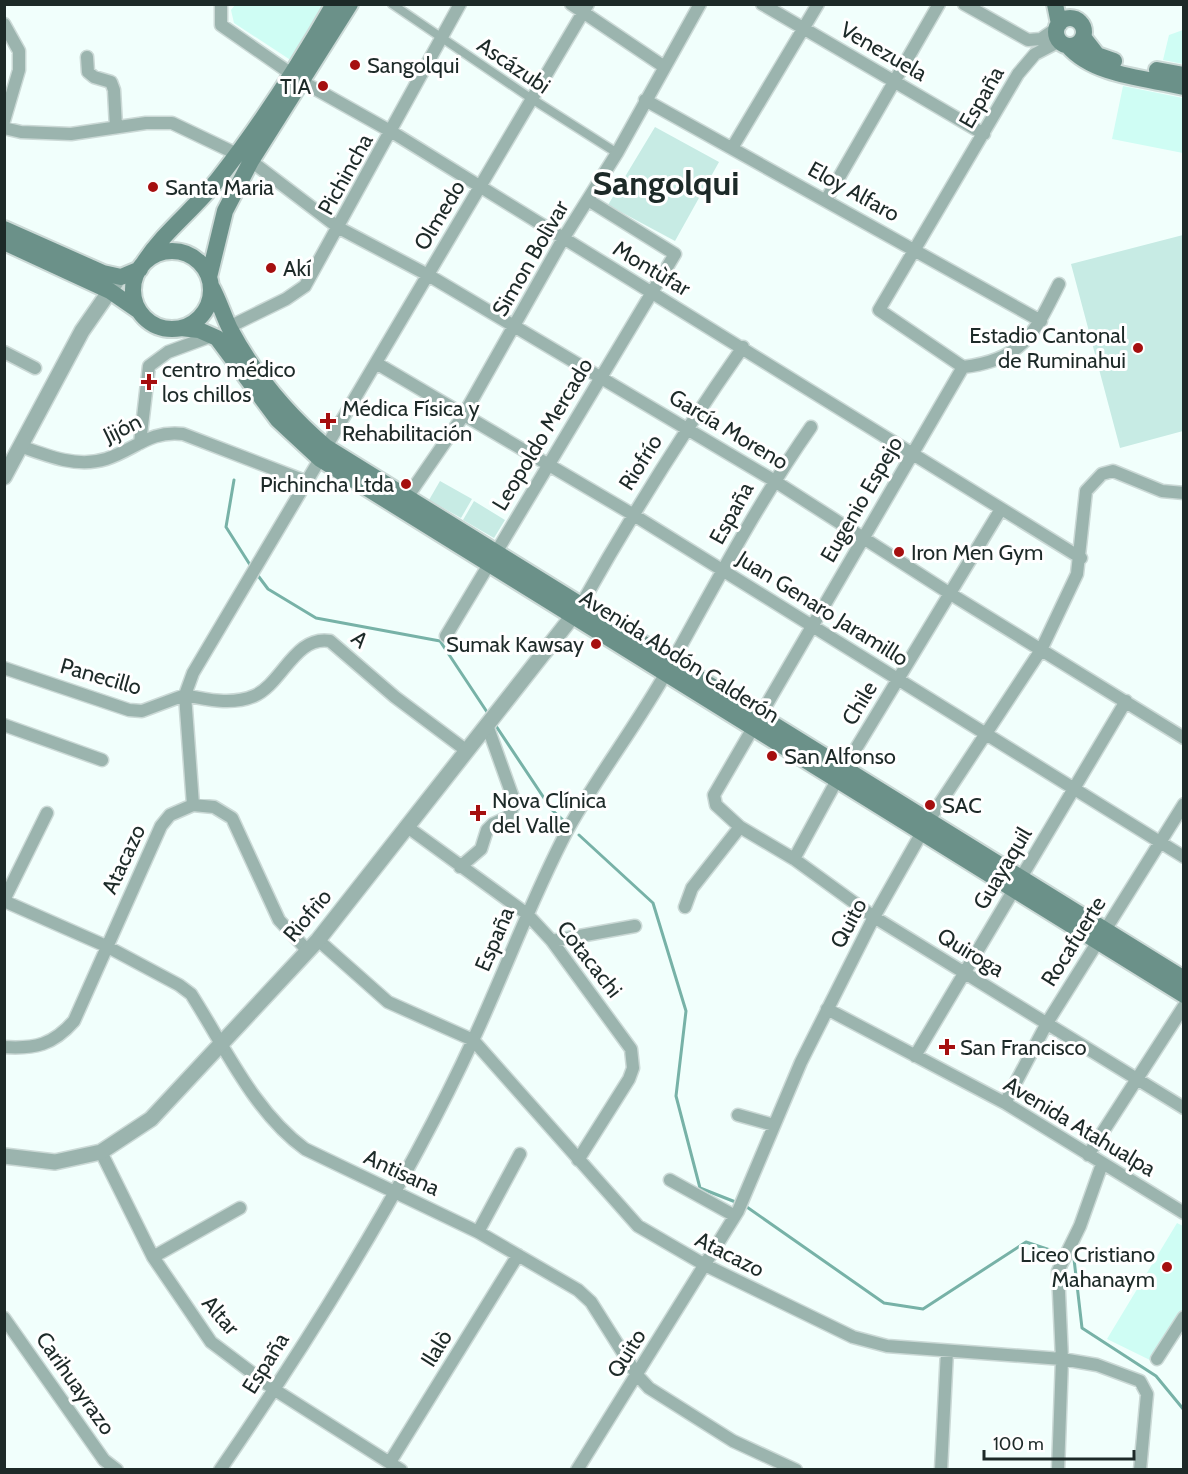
<svg xmlns="http://www.w3.org/2000/svg" width="1188" height="1474" font-family="Cabin,sans-serif">
<rect width="100%" height="100%" fill="#f1fffc"/>
<path fill="#cffdf4" d="M 235,5 L 327,5 L 294,58 L 289,59 L 234,23 L 231,10 Z
M 1183,30 L 1183,64 L 1163,60 L 1169,35 Z
M 1123,86 L 1183,98 L 1183,153 L 1112,139 Z
M 1177,1223 L 1183,1226 L 1183,1308 L 1152,1361 L 1107,1339 Z"/>
<path fill="#c7ebe4" d="M 655,127 L 719,162 L 675,241 L 608,205 Z
M 1183,235 L 1183,431 L 1120,448 L 1071,264 Z
M 440,481 L 472,499 L 461,518 L 429,500 Z
M 474,501 L 505,520 L 494,538 L 463,520 Z"/>
<g fill="none" stroke-linecap="round" stroke-linejoin="round">
<path stroke="#77b2a7" stroke-width="3" d="M 234,480 L 226,527 L 252,568
M 256,573 L 268,589 L 316,618 L 440,641 L 489,715
M 494,723 L 552,810 L 562,819
M 579,835 L 653,903 L 686,1011 L 676,1096 L 700,1188 L 738,1203
M 744,1205 L 884,1303 L 923,1309 L 1026,1242 L 1053,1251
M 1074,1259 L 1082,1328 L 1156,1376 L 1184,1410"/>
<defs>
<path id="pedestrian" d="M 392,4 L 532,99 L 617,153"/>
<path id="minor" d="M 221,4 L 221,25 L 303,82 L 392,132 L 1081,558
M 571,4 L 663,66
M 762,4 L 984,134
M 964,4 L 1028,40 L 1041,39 L 1057,28
M 4,24 L 19,51 L 19,70 L 4,121
M 87,57 L 88,72 L 94,77 L 111,82 L 114,90 L 116,127
M 645,100 L 1041,321
M 4,128 L 21,132 L 71,134 L 146,123 L 172,123 L 237,154
M 732,148 L 818,4
M 251,161 L 339,228 L 428,275 L 773,480 L 949,593 L 1184,738
M 826,200 L 939,4
M 229,327 L 286,299 L 305,286 L 460,4
M 4,352 L 35,368
M 376,363 L 632,514 L 1184,857
M 963,367 L 714,795 L 716,805 L 740,827 L 794,859 L 874,917 L 1184,1108
M 963,367 L 879,310 L 1018,74 L 1035,54 L 1060,41
M 963,367 C 1023,360 1034,334 1059,284
M 140,443 L 149,366 L 168,352 L 214,335
M 20,446 C 47,456 77,468 106,459 C 135,450 149,430 183,434 L 308,482
M 326,447 L 588,4
M 408,496 L 463,416 L 563,239 L 617,153 L 700,4
M 581,605 C 631,516 684,431 743,347
M 446,636 L 675,254 L 588,200
M 4,668 L 129,710 L 142,711 L 185,695
M 185,695 C 207,700 233,705 254,696 C 282,684 295,635 330,641 L 395,697 L 467,751
M 4,725 L 102,760
M 193,805 L 185,695 L 193,673 L 320,459
M 406,826 L 527,914 L 552,941 L 631,1049 L 633,1068 L 629,1079 L 578,1160
M 794,859 L 837,780 L 1001,509
M 460,867 L 481,849 L 487,830 L 493,824 L 508,817 L 515,803 L 487,725
M 4,900 L 47,813
M 4,901 L 106,946 L 179,985 L 191,994 C 225,1047 254,1112 305,1149 L 478,1232 L 578,1290 L 591,1302 L 637,1375 L 649,1388 L 733,1441 L 796,1470
M 685,907 L 692,888 L 740,827
M 318,940 L 388,1002 L 473,1040 L 638,1226 L 705,1265 L 853,1337 L 887,1346 L 1062,1359 L 1097,1365 L 1140,1381 L 1147,1394 L 1140,1470
M 552,941 L 635,926
M 827,1009 L 1005,1103 L 1184,1213
M 4,1047 C 35,1049 53,1045 74,1021 L 161,826 L 170,815 L 193,805 L 214,807 L 232,818 L 279,920 L 308,951
M 915,1056 L 1126,701
M 1005,1103 L 1047,1023 L 1184,804
M 738,1115 L 774,1125
M 101,1152 L 153,1257 L 211,1342 L 275,1390 L 401,1470
M 1088,1155 L 1184,1006
M 670,1180 L 735,1216
M 478,1232 L 520,1154
M 153,1257 L 240,1208
M 4,1318 L 104,1460 L 117,1470
M 1157,1359 L 1184,1317
M 390,1462 L 518,1255
M 220,1470 C 312,1336 406,1186 474,1038 C 506,969 532,897 568,829 C 598,775 637,725 667,671 C 713,588 757,504 811,427
M 577,1470 L 738,1211 L 801,1062 L 874,917 L 929,820 L 1041,650 L 1077,574 L 1086,491 L 1102,474 L 1113,471 L 1162,491 L 1184,493
M 941,1470 L 947,1351
M 1058,1470 L 1062,1359 L 1058,1271 L 1080,1226 L 1102,1164"/>
<path id="tertiary" d="M 4,477 L 82,331 L 116,282
M 4,1156 L 55,1162 L 101,1152 L 151,1119 L 318,940 L 579,608"/>
<path id="secondary" d="M 1055,4 L 1059,24
M1056 32a14 14 0 1 1 28 0a14 14 0 1 1-28 0Z
M 1083,37 L 1097,55 L 1114,61
M 1068,46 C 1094,76 1146,78 1184,87
M 1157,70 L 1184,75
M 4,229 L 103,273 L 121,277 L 140,269
M 4,242 L 110,291 L 139,311
M133 290a39 39 0 1 1 78 0a39 39 0 1 1-78 0Z
M 143,264 C 164,231 195,209 219,178 C 262,123 299,65 334,4
M 209,277 L 225,211 L 251,161 L 350,4
M 211,286 C 219,300 223,315 230,329 C 255,376 286,413 326,447 L 1184,979
M 181,328 L 199,330 L 217,338 L 278,420 L 320,459 L 1184,995"/>
</defs>
<use href="#pedestrian" stroke="#cbd9d6" stroke-width="11"/>
<use href="#minor" stroke="#cbd9d6" stroke-width="15"/>
<use href="#tertiary" stroke="#cbd9d6" stroke-width="18"/>
<use href="#secondary" stroke="#cbd9d6" stroke-width="20"/>
<use href="#pedestrian" stroke="#9bb4ae" stroke-width="8"/>
<use href="#minor" stroke="#9bb4ae" stroke-width="12"/>
<use href="#tertiary" stroke="#9bb4ae" stroke-width="15"/>
<use href="#secondary" stroke="#6b9189" stroke-width="16"/>
</g>
<g fill="#a50f0f" stroke="#fff" stroke-width="2">
<circle cx="355" cy="65" r="6"/>
<circle cx="323" cy="86" r="6"/>
<circle cx="153" cy="187" r="6"/>
<circle cx="271" cy="268" r="6"/>
<circle cx="1138" cy="348" r="6"/>
<path d="M146 373h6v6h6v6h-6v6h-6v-6h-6v-6h6z"/>
<path d="M325 412h6v6h6v6h-6v6h-6v-6h-6v-6h6z"/>
<circle cx="406" cy="484" r="6"/>
<circle cx="899" cy="552" r="6"/>
<circle cx="596" cy="644" r="6"/>
<circle cx="772" cy="756" r="6"/>
<circle cx="930" cy="805" r="6"/>
<path d="M475 804h6v6h6v6h-6v6h-6v-6h-6v-6h6z"/>
<path d="M944 1038h6v6h6v6h-6v6h-6v-6h-6v-6h6z"/>
<circle cx="1167" cy="1267" r="6"/>
</g>
<g text-anchor="middle" stroke-width="6" stroke-linejoin="round" paint-order="stroke">
<g font-size="22" fill="#1d2a28" stroke="#fff">
<text transform="translate(884 51) rotate(30)" y="8">Venezuela</text>
<text transform="translate(514 65) rotate(34)" y="8">Ascázubi</text>
<text transform="translate(981 97) rotate(-60)" y="8">España</text>
<text transform="translate(345 174) rotate(-61)" y="8">Pichincha</text>
<text transform="translate(854 191) rotate(29)" y="8">Eloy Alfaro</text>
<text transform="translate(439 215) rotate(-59)" y="8">Olmedo</text>
<text transform="translate(530 258) rotate(-60)" y="8">Simon Bolìvar</text>
<text transform="translate(652 268) rotate(31)" y="8">Montùfar</text>
<text transform="translate(122 428) rotate(-26)" y="8">Jijón</text>
<text transform="translate(729 429) rotate(31)" y="8">García Moreno</text>
<text transform="translate(542 434) rotate(-59)" y="8">Leopoldo Mercado</text>
<text transform="translate(640 462) rotate(-58)" y="8">Riofrío</text>
<text transform="translate(861 499) rotate(-60)" y="8">Eugenio Espejo</text>
<text transform="translate(731 513) rotate(-61)" y="8">España</text>
<text transform="translate(823 608) rotate(32)" y="8">Juan Genaro Jaramillo</text>
<text transform="translate(360 639) rotate(40)" y="8">A</text>
<text transform="translate(680 656) rotate(32)" y="8">Avenida Abdón Calderón</text>
<text transform="translate(101 676) rotate(16)" y="8">Panecillo</text>
<text transform="translate(859 703) rotate(-59)" y="8">Chile</text>
<text transform="translate(123 859) rotate(-65)" y="8">Atacazo</text>
<text transform="translate(1002 868) rotate(-59)" y="8">Guayaquil</text>
<text transform="translate(307 915) rotate(-50)" y="8">Riofrìo</text>
<text transform="translate(848 923) rotate(-62)" y="8">Quito</text>
<text transform="translate(494 939) rotate(-67)" y="8">España</text>
<text transform="translate(1073 941) rotate(-58)" y="8">Rocafuerte</text>
<text transform="translate(971 952) rotate(31)" y="8">Quiroga</text>
<text transform="translate(590 959) rotate(52)" y="8">Cotacachi</text>
<text transform="translate(1080 1126) rotate(31)" y="8">Avenida Atahualpa</text>
<text transform="translate(402 1172) rotate(25)" y="8">Antisana</text>
<text transform="translate(730 1254) rotate(27)" y="8">Atacazo</text>
<text transform="translate(221 1315) rotate(49)" y="8">Altar</text>
<text transform="translate(436 1348) rotate(-58)" y="8">Ilalò</text>
<text transform="translate(626 1353) rotate(-58)" y="8">Quito</text>
<text transform="translate(265 1363) rotate(-58)" y="8">España</text>
<text transform="translate(76 1383) rotate(55)" y="8">Carihuayrazo</text>
</g>
<g font-size="22" fill="#1d2a28" stroke="#fff" text-anchor="start">
<text x="367" y="73">Sangolqui</text>
<text x="311" y="94" text-anchor="end">TIA</text>
<text x="165" y="195">Santa Maria</text>
<text x="283" y="276">Akí</text>
<text x="1126" y="343" text-anchor="end">Estadio Cantonal<tspan x="1126" dy="25">de Ruminahui</tspan></text>
<text x="162" y="377">centro médico<tspan x="162" dy="25">los chillos</tspan></text>
<text x="342" y="416">Médica Física y<tspan x="342" dy="25">Rehabilitación</tspan></text>
<text x="394" y="492" text-anchor="end">Pichincha Ltda</text>
<text x="911" y="560">Iron Men Gym</text>
<text x="584" y="652" text-anchor="end">Sumak Kawsay</text>
<text x="784" y="764">San Alfonso</text>
<text x="492" y="808">Nova Clínica<tspan x="492" dy="25">del Valle</tspan></text>
<text x="942" y="813">SAC</text>
<text x="960" y="1055">San Francisco</text>
<text x="1155" y="1262" text-anchor="end">Liceo Cristiano<tspan x="1155" dy="25">Mahanaym</tspan></text>
</g>
<g font-size="34" font-weight="bold" fill="#1d2a28" stroke="#fff">
<text x="666" y="195">Sangolqui</text>
</g>
</g>
<rect width="1188" height="1474" fill="none" stroke="#1d2a28" stroke-width="12"/>
<path d="M984 1450v9h150v-9" fill="none" stroke="#1d2a28" stroke-width="3"/>
<text x="993" y="1450" font-size="18" fill="#1d2a28" stroke="#ffffff" stroke-width="4.5" paint-order="stroke">100 m</text>
</svg>
